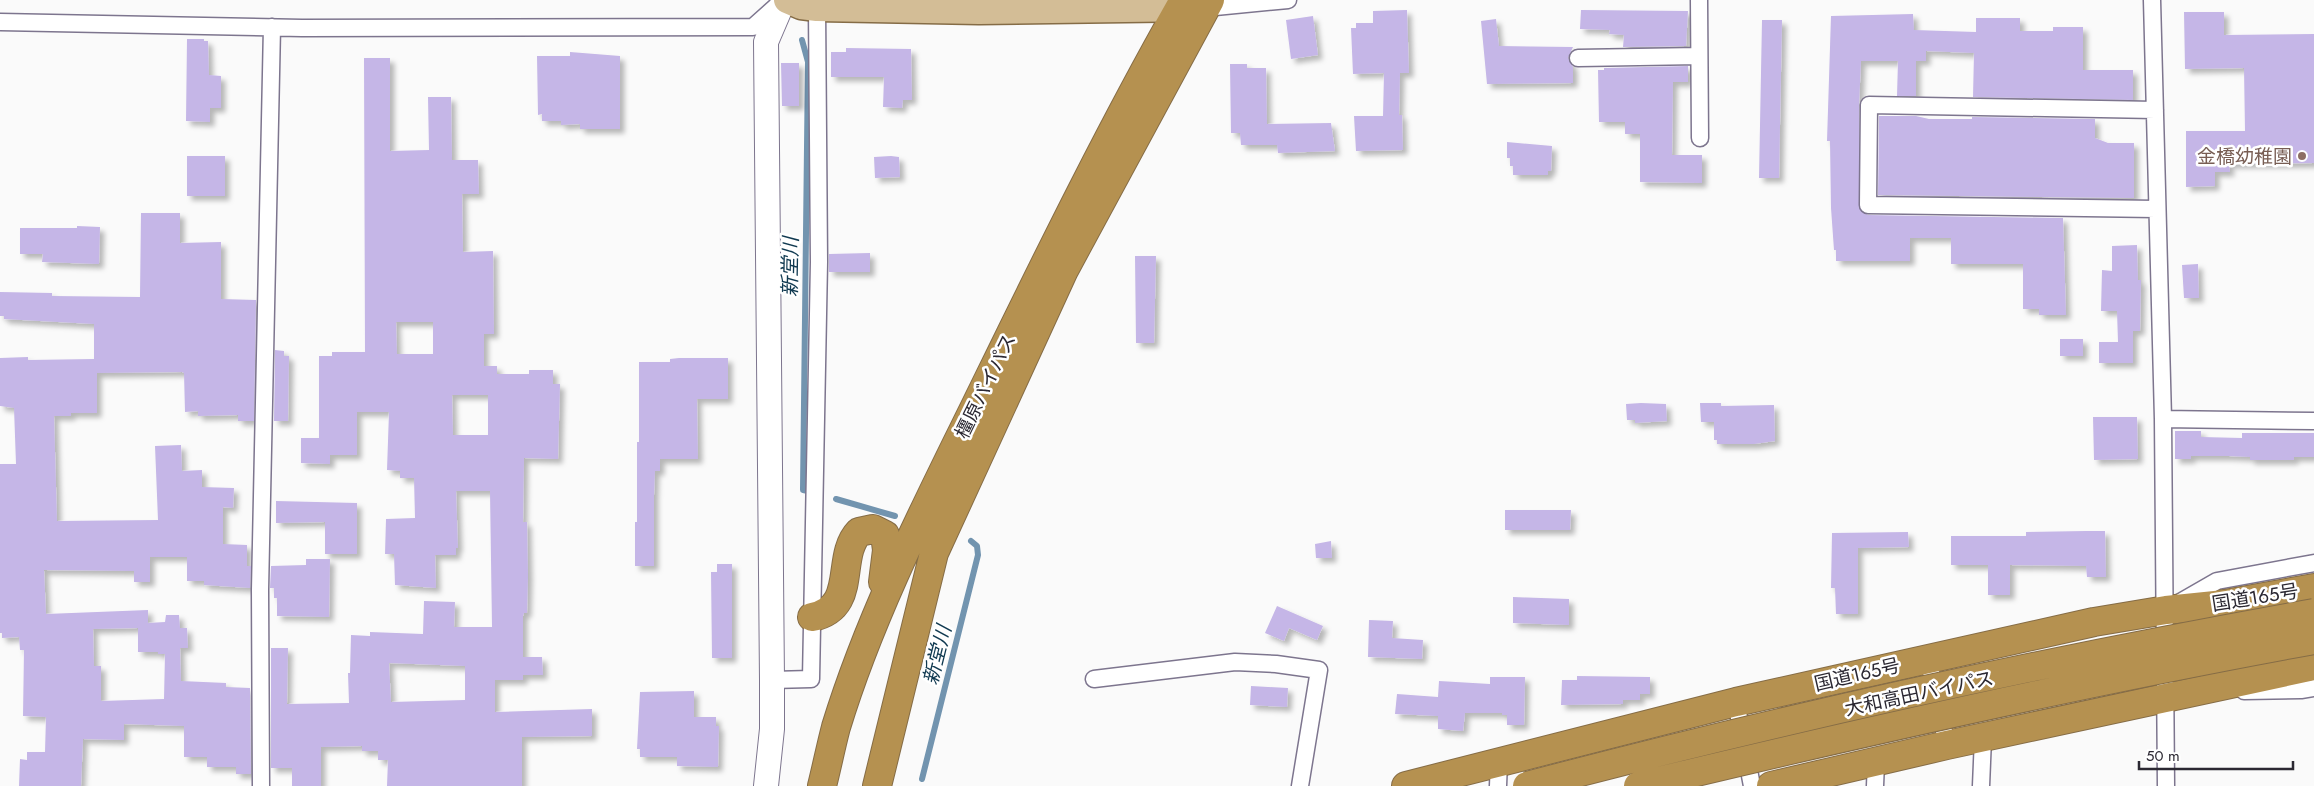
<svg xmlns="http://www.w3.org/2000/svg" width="2314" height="786" font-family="Jost,'Noto Sans JP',sans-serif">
<defs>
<filter id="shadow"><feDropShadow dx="4.5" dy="4.5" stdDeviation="2.5" flood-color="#0004"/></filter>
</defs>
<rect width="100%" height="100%" fill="#fafafa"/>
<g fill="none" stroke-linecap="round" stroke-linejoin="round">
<path stroke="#7294af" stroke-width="6" d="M 802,40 L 808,62 L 803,490 L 808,491
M 836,499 L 895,516
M 922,779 L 978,555 L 977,546 L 971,541"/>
</g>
<path fill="#c5b6e7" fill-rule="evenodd" filter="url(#shadow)" d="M 1407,10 L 1409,73 L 1400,73 L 1399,115 L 1402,115 L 1403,150 L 1356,151 L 1354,116 L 1383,116 L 1384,73 L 1353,74 L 1351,28 L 1356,28 L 1356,23 L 1373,23 L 1373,11 Z
M 1581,10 L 1688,11 L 1686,46 L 1623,47 L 1624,35 L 1609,34 L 1610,30 L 1580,29 Z
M 2184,12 L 2224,12 L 2224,35 L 2314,34 L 2314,163 L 2229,164 L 2230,172 L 2215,172 L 2215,186 L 2186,187 L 2186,131 L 2245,131 L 2244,68 L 2185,69 Z
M 1913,14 L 1914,30 L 1976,32 L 1976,18 L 2020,18 L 2020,31 L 2053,31 L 2053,27 L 2083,27 L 2083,70 L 2133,70 L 2133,100 L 1973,97 L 1974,53 L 1926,51 L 1926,61 L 1916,61 L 1916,96 L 1897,96 L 1898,61 L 1861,61 L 1859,105 L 1860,210 L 1868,215 L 2063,218 L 2066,315 L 2039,315 L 2039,309 L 2023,309 L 2023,264 L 1951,264 L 1951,238 L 1910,238 L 1910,261 L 1836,261 L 1836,250 L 1834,250 L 1831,208 L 1830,141 L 1827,141 L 1831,16 Z
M 1313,16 L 1318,55 L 1291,59 L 1286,20 Z
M 1496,19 L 1499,46 L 1573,47 L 1568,58 L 1573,67 L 1573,83 L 1487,84 L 1481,21 Z
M 1762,20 L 1782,20 L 1779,178 L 1759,178 Z
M 187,39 L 204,39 L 204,41 L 208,41 L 209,75 L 221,76 L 221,108 L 210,108 L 210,122 L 186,121 Z
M 846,48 L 911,49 L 912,100 L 903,100 L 902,108 L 883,107 L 884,77 L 831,77 L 831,52 L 846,52 Z
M 570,52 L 620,56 L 620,129 L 580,129 L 580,124 L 561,125 L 561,121 L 542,121 L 542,114 L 538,115 L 537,56 L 570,56 Z
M 364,58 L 390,58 L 390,151 L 429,150 L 428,97 L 451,97 L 452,160 L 478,160 L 479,194 L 462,194 L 463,252 L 493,251 L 494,334 L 484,334 L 484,366 L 497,366 L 497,374 L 529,374 L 529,370 L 553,370 L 553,384 L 560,384 L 558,459 L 524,458 L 523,522 L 527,522 L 528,576 L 527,613 L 524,613 L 523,616 L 523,657 L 542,657 L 543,675 L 523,675 L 523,680 L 495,680 L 495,712 L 592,709 L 592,736 L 522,737 L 522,786 L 387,786 L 388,760 L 378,760 L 378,751 L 362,751 L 362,746 L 321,747 L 321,786 L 292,786 L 292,768 L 271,768 L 271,648 L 288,648 L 287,704 L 349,703 L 348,673 L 350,673 L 351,635 L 370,636 L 370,632 L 423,634 L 424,601 L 455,602 L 454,627 L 492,627 L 490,491 L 456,491 L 458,548 L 456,548 L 456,555 L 435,555 L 436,588 L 395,585 L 394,554 L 385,554 L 386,519 L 415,518 L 414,478 L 400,478 L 400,471 L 387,470 L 389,412 L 357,412 L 357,455 L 330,455 L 330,464 L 301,463 L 301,438 L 319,438 L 319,356 L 332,356 L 332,352 L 365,352 ZM 396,322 L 433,322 L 433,354 L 397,354 ZM 452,395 L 488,395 L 488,435 L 453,435 ZM 389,663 L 465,666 L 465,700 L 391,702 Z
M 781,63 L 799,63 L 799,106 L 782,106 Z
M 1230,64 L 1247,64 L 1247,68 L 1266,68 L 1267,124 L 1331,123 L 1335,151 L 1278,153 L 1277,145 L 1241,145 L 1240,133 L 1231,133 Z
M 1688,66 L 1688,82 L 1673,82 L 1672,155 L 1702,155 L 1702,183 L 1640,182 L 1640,134 L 1625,134 L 1625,122 L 1599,122 L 1598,70 L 1604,70 L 1604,68 Z
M 1879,116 L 1916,116 L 1929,119 L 1972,119 L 1972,117 L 2095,119 L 2095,138 L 2108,143 L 2134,143 L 2134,198 L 1878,195 Z
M 1507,142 L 1552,146 L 1551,171 L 1548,171 L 1548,175 L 1513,175 L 1513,166 L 1510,166 L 1510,158 L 1507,158 Z
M 187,156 L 225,156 L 225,196 L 187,196 Z
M 891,156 L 899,157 L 900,177 L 875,178 L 874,157 Z
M 141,213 L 180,213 L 180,243 L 221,242 L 221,299 L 256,300 L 254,421 L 238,421 L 238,415 L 198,416 L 198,411 L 185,412 L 184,373 L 182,372 L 97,373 L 97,413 L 71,413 L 71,416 L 54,416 L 57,521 L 158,520 L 155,446 L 181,445 L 182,471 L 202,470 L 202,487 L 234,488 L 233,508 L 223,507 L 223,544 L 247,545 L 247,566 L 251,566 L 250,588 L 204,585 L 204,581 L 187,581 L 187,557 L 150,557 L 150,582 L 134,582 L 134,571 L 44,570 L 46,614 L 148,610 L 148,623 L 165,622 L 166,615 L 179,615 L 180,628 L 187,628 L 188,648 L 180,648 L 181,681 L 226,683 L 226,687 L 250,688 L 251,774 L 236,774 L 236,767 L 207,767 L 207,757 L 184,757 L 184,726 L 124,724 L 124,740 L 83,739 L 81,786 L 19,786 L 20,759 L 27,760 L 27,752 L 45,752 L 46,717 L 23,716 L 24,650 L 20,650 L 19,637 L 2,638 L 2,633 L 0,633 L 0,464 L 16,464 L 14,408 L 0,406 L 0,358 L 28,357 L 28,360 L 94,359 L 94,324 L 4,319 L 4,316 L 0,316 L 0,292 L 52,293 L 52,296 L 140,297 ZM 138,628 L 138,652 L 158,652 L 158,654 L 165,654 L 164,699 L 101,701 L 101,666 L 94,666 L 93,629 Z
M 77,226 L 100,227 L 99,264 L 42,262 L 43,254 L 20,254 L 20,228 L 77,228 Z
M 2137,245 L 2138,280 L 2141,280 L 2140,331 L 2133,331 L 2133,363 L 2099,363 L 2099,342 L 2118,342 L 2117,311 L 2101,311 L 2102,270 L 2112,271 L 2112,246 Z
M 870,253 L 870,272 L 829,272 L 829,254 Z
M 1135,256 L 1156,256 L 1154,343 L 1136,343 Z
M 2198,264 L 2199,298 L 2184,298 L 2182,265 Z
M 2060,339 L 2083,339 L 2083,356 L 2060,356 Z
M 275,350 L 284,351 L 284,356 L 289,356 L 288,421 L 274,421 Z
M 679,358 L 728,358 L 728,399 L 697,399 L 698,459 L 660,459 L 660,471 L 655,471 L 654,495 L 654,566 L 635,566 L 635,522 L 637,522 L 637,442 L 639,442 L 639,362 L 670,362 L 670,359 Z
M 1641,403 L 1666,404 L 1667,421 L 1635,423 L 1635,420 L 1627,420 L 1626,404 Z
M 1700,403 L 1721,403 L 1721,406 L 1774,405 L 1775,441 L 1754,444 L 1717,444 L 1717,440 L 1714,440 L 1714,422 L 1701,422 Z
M 2093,417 L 2137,417 L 2138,459 L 2094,460 Z
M 2175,431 L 2201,431 L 2201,437 L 2242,438 L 2242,433 L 2314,433 L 2314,457 L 2294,457 L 2294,460 L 2250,460 L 2250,457 L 2229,456 L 2191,456 L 2191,459 L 2175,459 Z
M 276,501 L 357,503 L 357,554 L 325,554 L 325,522 L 276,523 Z
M 1505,510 L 1571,510 L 1570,530 L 1505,530 Z
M 2086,531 L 2105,531 L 2106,577 L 2087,577 L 2086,566 L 2010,565 L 2010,595 L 1988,595 L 1988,565 L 1951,565 L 1951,536 L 2026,536 L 2026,532 Z
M 1908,532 L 1909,547 L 1858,548 L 1858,614 L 1836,614 L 1835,588 L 1831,588 L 1832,533 Z
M 1331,541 L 1332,558 L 1316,558 L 1315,544 Z
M 306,559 L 330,559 L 329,617 L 277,616 L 277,598 L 274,598 L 274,588 L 270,588 L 271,566 L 306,565 Z
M 717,564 L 732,564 L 732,658 L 712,658 L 711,572 L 717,572 Z
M 1513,597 L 1569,599 L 1569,625 L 1513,623 Z
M 1277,606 L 1323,626 L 1317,640 L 1289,628 L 1284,641 L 1265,633 Z
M 1369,620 L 1393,621 L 1392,638 L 1423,640 L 1422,659 L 1368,657 Z
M 1577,676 L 1650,677 L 1650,694 L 1640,694 L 1640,700 L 1623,700 L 1623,704 L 1561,705 L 1562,680 L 1577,680 Z
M 1490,677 L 1525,677 L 1524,725 L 1507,725 L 1507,715 L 1502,715 L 1502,713 L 1465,713 L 1463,731 L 1438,729 L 1438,716 L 1395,714 L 1397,694 L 1438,697 L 1439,681 L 1490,684 Z
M 1251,686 L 1288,688 L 1287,707 L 1250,705 Z
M 694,691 L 694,717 L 716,717 L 716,726 L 719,726 L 718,767 L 677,766 L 677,757 L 640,757 L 640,749 L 637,749 L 640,692 Z"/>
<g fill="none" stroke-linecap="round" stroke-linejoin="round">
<defs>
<path id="street" d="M 1699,0 L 1700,138
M 2152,0 L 2163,419 L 2166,786
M 1205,8 L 1288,0
M 0,22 L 302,28 L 753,27 L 781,2
M 1578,58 L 1699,56
M 2155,110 L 1869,105 L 1868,205 L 2156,209
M 2163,419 L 2314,421
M 2177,604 L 2217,581 L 2314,563
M 1928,658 L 1947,745
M 1094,679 L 1235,662 L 1276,664 L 1319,670 L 1300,786
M 772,680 L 811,679 L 819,262 L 817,8
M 2244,691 L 2301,690 L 2314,688
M 1736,702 L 1752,786
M 261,786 L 260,590 L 272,27
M 1498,786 L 1499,761
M 1875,786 L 1876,762
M 1981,786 L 1983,738"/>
<path id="secondary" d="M 766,786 L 772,729 L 772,680 L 766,42 L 784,0"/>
<path id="primary" d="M 787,0 L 801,6 L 817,8 L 979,11 L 1198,8"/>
<path id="highway" d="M 812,617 C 859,608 835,557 859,532 L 873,529 L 885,535 L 887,550 L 883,582
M 822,786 C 827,766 831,746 836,727 C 873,606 935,489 990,376 C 1052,249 1114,123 1184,0
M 877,786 L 934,553 L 1064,270 L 1210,0
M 1406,786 L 1736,702 L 2094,622 L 2166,610 L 2225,604 L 2314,588
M 1771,786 L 1947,745 L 2314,666"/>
</defs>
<use href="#street" stroke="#7d758e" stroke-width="19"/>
<use href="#secondary" stroke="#7d758e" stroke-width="26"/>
<use href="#primary" stroke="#856c46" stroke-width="29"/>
<use href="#highway" stroke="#856c46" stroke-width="30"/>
<use href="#street" stroke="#fff" stroke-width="16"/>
<use href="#secondary" stroke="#fff" stroke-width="24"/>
<use href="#primary" stroke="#d3bd96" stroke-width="26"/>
<use href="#highway" stroke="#b59150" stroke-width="28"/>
<defs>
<path id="highway-bridge" d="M 1527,786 C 1787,717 2050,660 2314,613
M 1638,786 C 1862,732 2087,681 2314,640"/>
</defs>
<use href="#highway-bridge" stroke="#856c46" stroke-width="30" stroke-linecap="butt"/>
<use href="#highway-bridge" stroke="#b59150" stroke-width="28"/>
</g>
<circle fill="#8d6e63" stroke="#fff" stroke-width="2" cx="2302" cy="156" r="5"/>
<g text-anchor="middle" stroke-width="5" stroke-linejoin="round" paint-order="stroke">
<g font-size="19" fill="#785e54" stroke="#fff" text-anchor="end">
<text x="2292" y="163">金橋幼稚園</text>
</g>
<g font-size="19" fill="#2b2832" stroke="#fff">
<text transform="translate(985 386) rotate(-64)" y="7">橿原バイパス</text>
<text transform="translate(2255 597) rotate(-9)" y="7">国道165号</text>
<text transform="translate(1857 674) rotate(-13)" y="7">国道165号</text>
<text transform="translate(1919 693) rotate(-12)" y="7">大和高田バイパス</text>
</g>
<g font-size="20" font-style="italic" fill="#103950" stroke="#fff">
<text transform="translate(790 267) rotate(-89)" y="7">新堂川</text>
<text transform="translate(937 655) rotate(-76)" y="7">新堂川</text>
</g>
</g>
<path d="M2139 761v8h154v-8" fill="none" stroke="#2b2832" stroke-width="2.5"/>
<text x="2146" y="761" font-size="15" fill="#2b2832" stroke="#ffffff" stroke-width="4" paint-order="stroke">50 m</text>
</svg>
